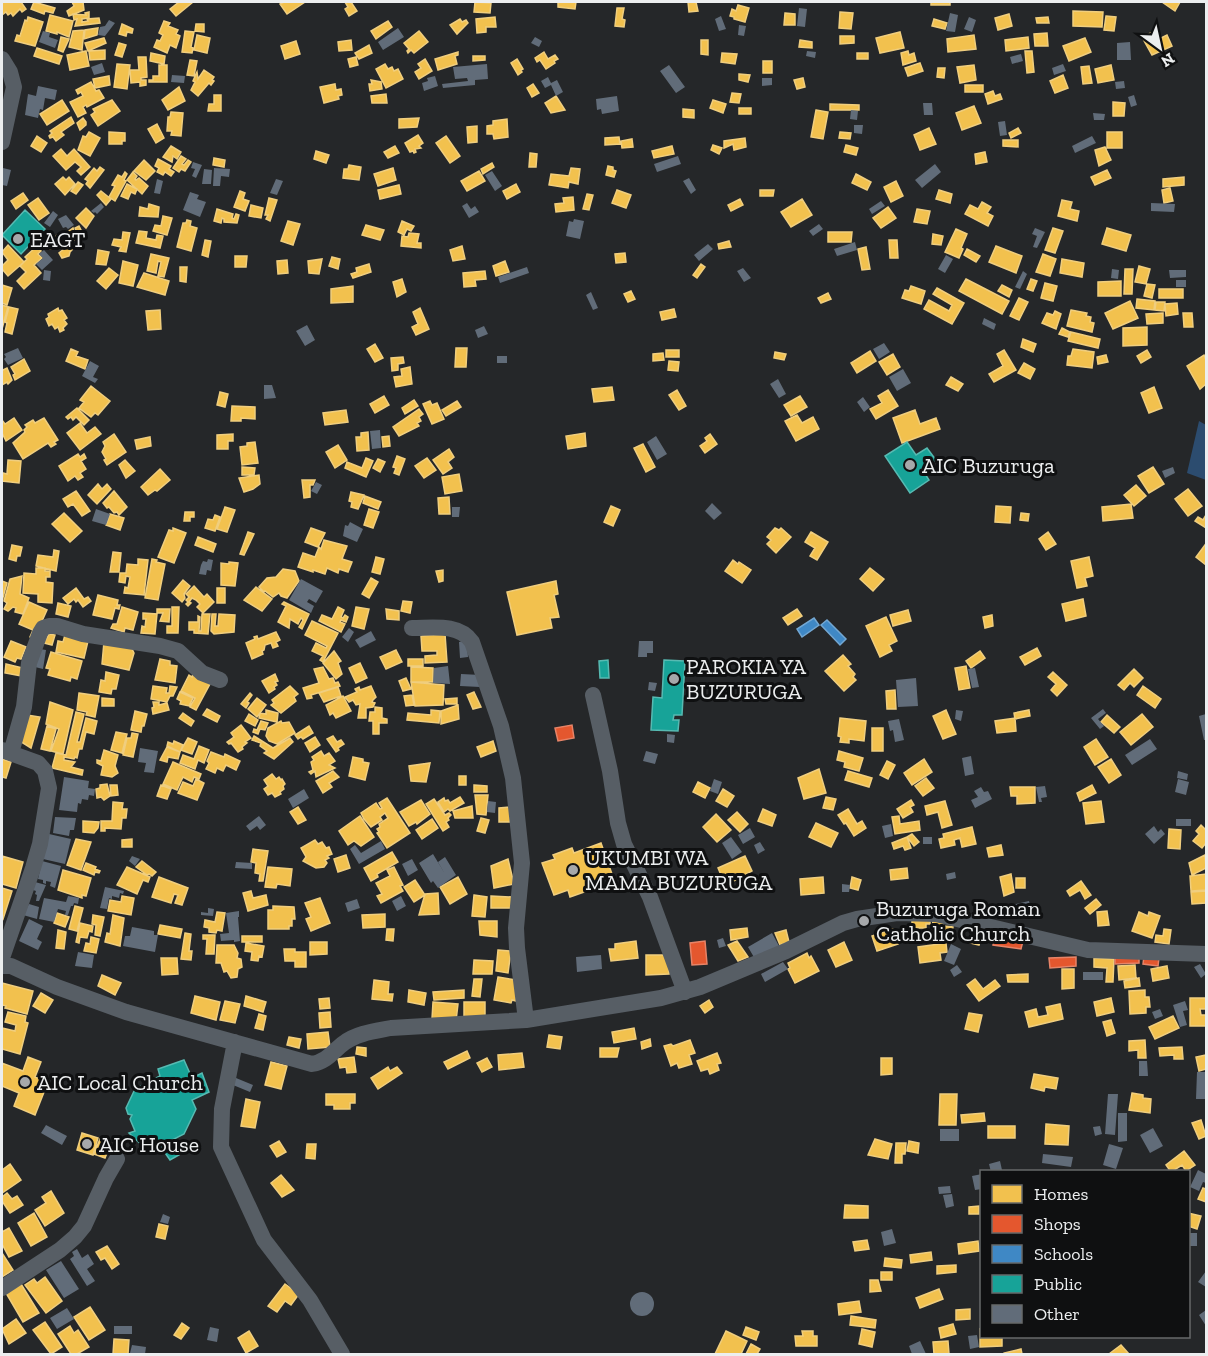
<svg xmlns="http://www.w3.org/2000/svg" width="1208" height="1356" font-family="'Zilla Slab',serif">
<rect width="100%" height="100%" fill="#252729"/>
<path fill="#2c4c6f" d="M 1199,421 L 1206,425 L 1206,480 L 1187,473 Z"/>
<path fill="#f2c14e" stroke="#f0ce7e" stroke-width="1.5" d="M 4,2 L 21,2 L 26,9 L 22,12 L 20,9 L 13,16 L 11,13 L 8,15 L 6,12 L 2,15 L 2,3 Z
M 34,2 L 55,8 L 53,13 L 45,11 L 44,14 L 31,9 Z
M 72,2 L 83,2 L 84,10 L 69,16 L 67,11 L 74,6 Z
M 179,2 L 193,2 L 176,16 L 170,9 Z
M 284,2 L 305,2 L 287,14 L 280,4 Z
M 345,2 L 351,2 L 357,11 L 349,16 L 345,9 L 348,7 Z
M 475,2 L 491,3 L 490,13 L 474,12 Z
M 558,2 L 576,2 L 575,9 L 558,7 Z
M 688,2 L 696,2 L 698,11 L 689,12 Z
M 931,2 L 950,2 L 950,5 L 931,5 Z
M 1162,2 L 1180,2 L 1175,11 Z
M 738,5 L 749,8 L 745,22 L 734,19 L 734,17 L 730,16 L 732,9 L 736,11 Z
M 617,8 L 624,8 L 622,19 L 625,20 L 624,27 L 615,26 Z
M 1073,11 L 1103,12 L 1102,27 L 1073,26 Z
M 89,12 L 89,18 L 82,19 L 82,22 L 88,21 L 87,19 L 99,18 L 100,23 L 75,26 L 77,19 L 74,20 L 73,14 L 86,15 L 85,13 Z
M 840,12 L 853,13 L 851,29 L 839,28 Z
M 785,13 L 795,14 L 795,25 L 784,25 Z
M 1009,14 L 1012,26 L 998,30 L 995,18 Z
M 50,15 L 73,21 L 69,37 L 57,32 L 57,34 L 46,31 Z
M 1106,16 L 1116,17 L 1114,31 L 1104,30 Z
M 28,17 L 43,22 L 35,46 L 15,41 L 17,35 L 20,36 L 25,20 L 27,21 Z
M 495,17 L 496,27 L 486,27 L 486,32 L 477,33 L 476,19 Z
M 1048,17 L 1049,23 L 1037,23 L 1036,18 Z
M 460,19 L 462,22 L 466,20 L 468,23 L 457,34 L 450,25 Z
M 934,19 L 947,23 L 945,29 L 932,26 Z
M 164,21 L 170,23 L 168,26 L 178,30 L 176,34 L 180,36 L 176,48 L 170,45 L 167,53 L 154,47 L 157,40 L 160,41 L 163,35 L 159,33 Z
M 388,21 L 392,27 L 376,39 L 371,31 Z
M 122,24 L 133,29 L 132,33 L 127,32 L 126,36 L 119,34 Z
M 196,24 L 204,24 L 204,32 L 195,31 Z
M 98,28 L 97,35 L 84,39 L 85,30 Z
M 84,30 L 82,50 L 69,47 L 73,31 Z
M 185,31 L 194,32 L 191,47 L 193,48 L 192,53 L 182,52 Z
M 419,31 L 428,42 L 414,53 L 411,50 L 408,53 L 407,51 L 409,49 L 404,43 Z
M 1155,31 L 1159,39 L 1167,35 L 1172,46 L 1152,55 L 1142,37 Z
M 900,32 L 904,48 L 880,53 L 876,38 Z
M 1047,33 L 1048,46 L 1035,46 L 1034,34 Z
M 197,35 L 210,38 L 207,53 L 194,50 Z
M 974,35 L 976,49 L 948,52 L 947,39 Z
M 840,36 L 854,36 L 854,43 L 840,44 Z
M 61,37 L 69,39 L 63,52 L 58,50 Z
M 1028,37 L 1029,48 L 1006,51 L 1005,40 Z
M 104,38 L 106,43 L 88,51 L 85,43 Z
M 1085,38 L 1091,52 L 1069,61 L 1063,46 Z
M 351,40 L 352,50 L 339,51 L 338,42 Z
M 701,40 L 708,40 L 708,55 L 701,54 Z
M 800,40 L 812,42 L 812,48 L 799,47 Z
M 296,41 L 300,54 L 285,59 L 281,46 Z
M 119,43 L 126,45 L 122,57 L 115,55 Z
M 369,45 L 372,53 L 359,59 L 355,53 Z
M 37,48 L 62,56 L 59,64 L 34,56 Z
M 105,50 L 105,59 L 90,60 L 89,51 Z
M 86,51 L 89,66 L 70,70 L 67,55 Z
M 908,51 L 909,55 L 914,53 L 916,61 L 903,65 L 901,53 Z
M 1025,51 L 1032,51 L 1034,72 L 1027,73 Z
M 458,52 L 458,55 L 455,56 L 457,64 L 438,70 L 435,59 Z
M 544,52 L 548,59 L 555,55 L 558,59 L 554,61 L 555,63 L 546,69 L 540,60 L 537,62 L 535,58 Z
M 151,53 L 165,56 L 164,64 L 150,61 Z
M 722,53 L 737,54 L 735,64 L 721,62 Z
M 857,53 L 868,53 L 868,59 L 857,59 Z
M 473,56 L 485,56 L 485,60 L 473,61 Z
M 138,57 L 146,57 L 147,77 L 141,78 L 141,80 L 146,80 L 146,85 L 140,86 L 140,82 L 131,83 L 130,70 L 139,70 Z
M 356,57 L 358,65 L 350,67 L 348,59 Z
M 425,59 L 432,71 L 419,79 L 415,72 L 421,68 L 418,64 Z
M 517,59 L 523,69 L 521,70 L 522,72 L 518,75 L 511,63 Z
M 190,60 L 197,61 L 194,76 L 187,75 Z
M 763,61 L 772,61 L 772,73 L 763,73 Z
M 920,63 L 923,71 L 908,76 L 905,68 Z
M 117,64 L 130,65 L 127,89 L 114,87 Z
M 385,64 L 388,69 L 392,67 L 394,71 L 398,69 L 403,79 L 386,88 L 376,69 Z
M 159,65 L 167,65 L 167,82 L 149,82 L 149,80 L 153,80 L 153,76 L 159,76 Z
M 974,65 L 976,80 L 960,83 L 957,67 Z
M 1111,65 L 1114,80 L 1098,83 L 1095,69 Z
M 1089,66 L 1092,83 L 1083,84 L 1081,67 Z
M 938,68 L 945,68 L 944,78 L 937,77 Z
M 204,70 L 214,77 L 212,80 L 214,81 L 211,85 L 209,83 L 198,96 L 191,90 L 195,82 L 193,81 L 197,72 L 198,79 Z
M 739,74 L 750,75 L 748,82 L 739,80 Z
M 1063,75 L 1068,88 L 1055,93 L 1050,81 Z
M 109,76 L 110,85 L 95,88 L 93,79 Z
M 803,78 L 805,87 L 797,89 L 794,80 Z
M 371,80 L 381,82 L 382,89 L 370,91 L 369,84 L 372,84 Z
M 91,82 L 96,91 L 99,90 L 104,98 L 87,107 L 86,105 L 83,107 L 86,113 L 78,117 L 70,102 L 83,96 L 81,92 L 78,94 L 76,90 Z
M 335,84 L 336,90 L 341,89 L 342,95 L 338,96 L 339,99 L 324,103 L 320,87 Z
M 533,84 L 539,93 L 532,97 L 527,88 Z
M 965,85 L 983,85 L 983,92 L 965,92 Z
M 179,87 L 185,101 L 168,110 L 162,100 Z
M 993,91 L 995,96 L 1000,94 L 1002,99 L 988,104 L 985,94 Z
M 732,93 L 741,94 L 739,103 L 730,102 Z
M 386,94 L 387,103 L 372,103 L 371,96 Z
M 214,95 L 221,95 L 221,111 L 208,111 L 209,104 L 214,104 Z
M 556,96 L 565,110 L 551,113 L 545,103 Z
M 62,100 L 69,111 L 47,125 L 40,114 Z
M 112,100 L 120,111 L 98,126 L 91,115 L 95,112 L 93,109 Z
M 713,100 L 726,104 L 723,113 L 710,108 Z
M 1113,102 L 1125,103 L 1124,116 L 1113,116 Z
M 830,104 L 859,105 L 859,110 L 830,110 Z
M 974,106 L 981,123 L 962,130 L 956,113 Z
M 739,108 L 751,108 L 751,114 L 739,114 Z
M 683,109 L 694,110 L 694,118 L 683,117 Z
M 816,110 L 828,112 L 823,139 L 811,137 Z
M 171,112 L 183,113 L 181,136 L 171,135 L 172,131 L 167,131 L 168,117 L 170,117 Z
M 71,117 L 74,123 L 61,132 L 64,135 L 56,141 L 53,137 L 50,138 L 49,136 L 52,133 L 50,131 Z
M 83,118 L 86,122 L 86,125 L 80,130 L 77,123 Z
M 419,118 L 417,127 L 399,128 L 399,119 Z
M 507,119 L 508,137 L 494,139 L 493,134 L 487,134 L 487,126 L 493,125 L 493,121 Z
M 157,124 L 164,138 L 156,143 L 148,129 Z
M 477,126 L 477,142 L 468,143 L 467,127 Z
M 929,128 L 936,144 L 920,150 L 914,135 Z
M 1018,128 L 1021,133 L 1011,138 L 1009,133 Z
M 89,132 L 100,138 L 90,156 L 78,150 L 83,136 L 86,137 Z
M 109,132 L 125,133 L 125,141 L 122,141 L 122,144 L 109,144 Z
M 840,132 L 851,133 L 850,139 L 839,138 Z
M 1107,132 L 1122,132 L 1122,148 L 1107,148 Z
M 418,135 L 423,143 L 419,146 L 421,148 L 415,149 L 416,152 L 414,153 L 413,151 L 410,152 L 405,143 Z
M 37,136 L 47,143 L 41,152 L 31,146 Z
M 446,136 L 460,156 L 450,163 L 436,143 Z
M 619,137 L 620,144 L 605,145 L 605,138 Z
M 745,138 L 746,147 L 734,150 L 733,144 L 724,148 L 724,141 Z
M 632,139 L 633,147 L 622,148 L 621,141 Z
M 1003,140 L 1018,140 L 1018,147 L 1003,146 Z
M 713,145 L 722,148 L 719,154 L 711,150 Z
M 846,145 L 858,148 L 856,155 L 844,152 Z
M 171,146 L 181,152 L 177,159 L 173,156 L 172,162 L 163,157 Z
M 395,146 L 399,153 L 388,158 L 384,152 Z
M 672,146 L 674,154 L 654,158 L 652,151 Z
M 1105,147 L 1111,160 L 1099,166 L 1095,150 Z
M 61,149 L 67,156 L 74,149 L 90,167 L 81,175 L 77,171 L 81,167 L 75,162 L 66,170 L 53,156 Z
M 316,151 L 329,155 L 326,163 L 314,159 Z
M 985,152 L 987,162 L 976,164 L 975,154 Z
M 530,153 L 537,154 L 536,167 L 529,167 Z
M 181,156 L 186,159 L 182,164 L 184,165 L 188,160 L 191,162 L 185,171 L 181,169 L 179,172 L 173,168 Z
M 214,158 L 225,160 L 224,167 L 213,165 Z
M 158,159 L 171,166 L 169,169 L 174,172 L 171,176 L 165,172 L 163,175 L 157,172 L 159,168 L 155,166 Z
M 144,160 L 155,171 L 146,180 L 134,171 Z
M 492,163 L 494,167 L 483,174 L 481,169 Z
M 349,165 L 361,167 L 359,180 L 343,178 L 344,169 L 348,169 Z
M 608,166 L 613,167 L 613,170 L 616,171 L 614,177 L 606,175 Z
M 100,167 L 104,170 L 90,188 L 86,184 L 88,181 L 85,179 L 94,168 L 97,171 Z
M 393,168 L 396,180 L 378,186 L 374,174 Z
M 571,168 L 580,169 L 578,184 L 569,182 L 568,188 L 549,185 L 551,174 L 569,176 Z
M 1107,170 L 1111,178 L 1095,185 L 1091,177 Z
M 479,171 L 485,181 L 467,191 L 461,181 Z
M 125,172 L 127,174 L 124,180 L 126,181 L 115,201 L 109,197 L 115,186 L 112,185 L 118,175 L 122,177 Z
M 133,172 L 137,176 L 135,179 L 136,180 L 139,178 L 148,186 L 142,194 L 127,180 Z
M 856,174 L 871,182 L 867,190 L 852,183 Z
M 63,177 L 66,180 L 69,177 L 75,184 L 65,195 L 55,184 Z
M 1184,177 L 1184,185 L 1163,187 L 1163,179 Z
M 896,181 L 903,196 L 891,202 L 884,187 Z
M 78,182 L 83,185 L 76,194 L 71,191 Z
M 127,184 L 137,189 L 135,194 L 131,192 L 128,199 L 121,196 Z
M 516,184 L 520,192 L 507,199 L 503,191 Z
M 399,185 L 401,194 L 380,199 L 378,190 Z
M 1170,188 L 1173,201 L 1164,203 L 1162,190 Z
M 617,190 L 631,195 L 626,208 L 612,203 Z
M 760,190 L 774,190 L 773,196 L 760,196 Z
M 939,190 L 952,194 L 950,203 L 936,199 Z
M 101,191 L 111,199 L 106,205 L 97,195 Z
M 240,191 L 245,193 L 243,199 L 249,201 L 245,211 L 234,207 Z
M 23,193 L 28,200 L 16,209 L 11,201 Z
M 587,194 L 593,195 L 589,210 L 583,209 Z
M 573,197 L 574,210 L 556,212 L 555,204 L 564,203 L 563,198 Z
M 38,198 L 49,213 L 39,220 L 28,205 Z
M 269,198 L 277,200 L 270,221 L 266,219 L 268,215 L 265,215 Z
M 740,199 L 743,205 L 731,211 L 728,205 Z
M 802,199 L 812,215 L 791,227 L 781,212 Z
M 1062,200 L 1072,202 L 1070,209 L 1079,211 L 1077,221 L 1058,216 Z
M 982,202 L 991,207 L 987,213 L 993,216 L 988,226 L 965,214 L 970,205 L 978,209 Z
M 149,204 L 159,207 L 158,217 L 139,216 L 140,207 L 148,209 Z
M 251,205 L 263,208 L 261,218 L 249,216 Z
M 888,207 L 896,218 L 881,228 L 873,218 Z
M 86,208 L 94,216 L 86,228 L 76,218 Z
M 217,209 L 233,214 L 232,218 L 234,219 L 236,214 L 239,215 L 237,223 L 224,222 L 224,219 L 222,218 L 221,223 L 214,221 Z
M 917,209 L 930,211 L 927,224 L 914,222 Z
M 163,216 L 172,218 L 167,235 L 153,231 L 155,225 L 161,226 Z
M 187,220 L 191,221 L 190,226 L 197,228 L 191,251 L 177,247 L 183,223 L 186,223 Z
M 288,221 L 300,224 L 293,245 L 281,241 Z
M 402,221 L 414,226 L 411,231 L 407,229 L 404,235 L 398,232 Z
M 366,225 L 384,230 L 380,240 L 362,235 Z
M 79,226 L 82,232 L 77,235 L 79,238 L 72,241 L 73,244 L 71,245 L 65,234 L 73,228 L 74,231 L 76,230 L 75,228 Z
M 1053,228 L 1063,231 L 1055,253 L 1045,250 Z
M 1107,228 L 1131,235 L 1126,251 L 1102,244 Z
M 956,229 L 967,234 L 961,248 L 963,249 L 959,258 L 945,252 Z
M 139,231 L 147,232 L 146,238 L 156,240 L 157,235 L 163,236 L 160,248 L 136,243 Z
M 123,232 L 130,233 L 126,252 L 119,251 L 121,247 L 112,245 L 114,239 L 122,240 Z
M 828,232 L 852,232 L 851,242 L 828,242 Z
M 409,233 L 419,234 L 417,243 L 421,243 L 421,248 L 401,246 L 402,236 L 408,237 Z
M 933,234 L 943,236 L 941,245 L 932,244 Z
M 57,235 L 61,240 L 55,244 L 57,247 L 50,249 L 47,245 Z
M 205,240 L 211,241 L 208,257 L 202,255 Z
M 889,240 L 897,240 L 898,258 L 890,258 Z
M 729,241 L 731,247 L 719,249 L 718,244 Z
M 8,245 L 24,262 L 8,276 L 2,269 L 2,266 L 8,260 L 2,252 Z
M 69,245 L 72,250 L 70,252 L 69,256 L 62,258 L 59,253 Z
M 37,246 L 41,251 L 38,254 L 42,258 L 34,265 L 41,273 L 24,289 L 17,281 L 26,272 L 20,266 L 27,259 L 25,257 Z
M 462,246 L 465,259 L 453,261 L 450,250 Z
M 996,246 L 1022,256 L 1016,273 L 989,262 Z
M 866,247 L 870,269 L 862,270 L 858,249 Z
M 967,249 L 980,256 L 976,262 L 964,255 Z
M 98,250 L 109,252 L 106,265 L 96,264 Z
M 625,253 L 626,262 L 616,263 L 615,254 Z
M 151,254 L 169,258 L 164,277 L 158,276 L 161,262 L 158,261 L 156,273 L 147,271 Z
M 1043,254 L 1056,259 L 1050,276 L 1036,272 Z
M 235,256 L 247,256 L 246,267 L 235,267 Z
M 332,257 L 340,259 L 338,269 L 329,266 Z
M 322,259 L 319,274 L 309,273 L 308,261 Z
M 1062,259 L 1084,263 L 1082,277 L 1060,273 Z
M 287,260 L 288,273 L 278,274 L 277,261 Z
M 123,261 L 138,265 L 133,286 L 119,283 Z
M 505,261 L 509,272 L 496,276 L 493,266 Z
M 369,264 L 371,272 L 353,278 L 351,274 L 357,272 L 356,268 Z
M 701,264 L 705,267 L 697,278 L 693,275 Z
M 1139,266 L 1150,269 L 1146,284 L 1135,282 Z
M 180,267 L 187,267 L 186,282 L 180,281 Z
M 109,268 L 118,275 L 106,289 L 97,281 Z
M 1125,269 L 1133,269 L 1132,294 L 1124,294 Z
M 485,271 L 486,279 L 475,280 L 476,286 L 464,287 L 463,273 Z
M 144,273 L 169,281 L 165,295 L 137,287 Z
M 402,279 L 406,292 L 397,297 L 393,282 Z
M 966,279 L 1009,301 L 1002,314 L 959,291 Z
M 1031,279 L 1037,281 L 1033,291 L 1027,289 Z
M 1121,281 L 1121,296 L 1098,296 L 1098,282 Z
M 1045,283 L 1057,286 L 1053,301 L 1041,298 Z
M 1147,284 L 1155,285 L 1152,298 L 1144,296 Z
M 2,285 L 12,288 L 7,305 L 2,303 Z
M 1002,285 L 1012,290 L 1009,297 L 998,291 Z
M 353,286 L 353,302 L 331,303 L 331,289 Z
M 911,286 L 925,291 L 921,304 L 902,298 L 905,290 L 909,291 Z
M 937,288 L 964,303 L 952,324 L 924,309 L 929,300 L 949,311 L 952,305 L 933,294 Z
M 1159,289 L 1183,289 L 1183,298 L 1159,298 Z
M 631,291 L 635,299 L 628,302 L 624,294 Z
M 828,293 L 831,299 L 821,303 L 818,298 Z
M 1019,298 L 1028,302 L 1019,320 L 1010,316 Z
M 1137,299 L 1155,301 L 1154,310 L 1136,308 Z
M 1130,301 L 1138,318 L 1113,329 L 1105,313 Z
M 1156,302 L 1165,302 L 1164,311 L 1155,310 Z
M 1177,303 L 1178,314 L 1166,316 L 1165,304 Z
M 2,305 L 8,307 L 2,329 Z
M 9,307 L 18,309 L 12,334 L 5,332 L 7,323 L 5,322 Z
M 58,308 L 59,311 L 62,310 L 67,318 L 64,320 L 67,324 L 63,328 L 64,330 L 60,332 L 58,327 L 55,329 L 52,324 L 49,326 L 46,319 L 49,317 L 48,314 Z
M 420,308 L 429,329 L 416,335 L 412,327 L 418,324 L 413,312 Z
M 674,309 L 676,317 L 662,320 L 660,312 Z
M 160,310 L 161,329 L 148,330 L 146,311 Z
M 1071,310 L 1087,313 L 1086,316 L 1091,317 L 1090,322 L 1094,323 L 1092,332 L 1067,326 Z
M 1055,311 L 1061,314 L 1056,329 L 1042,323 L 1047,313 L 1053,315 Z
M 1163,313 L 1163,323 L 1147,324 L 1146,314 Z
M 1183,313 L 1192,313 L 1193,327 L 1184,327 Z
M 1147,327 L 1147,345 L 1123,346 L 1123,328 Z
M 1062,328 L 1070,332 L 1068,337 L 1059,334 Z
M 1071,332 L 1100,339 L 1098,348 L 1068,341 Z
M 1023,339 L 1036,344 L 1033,352 L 1021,347 Z
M 375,344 L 383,358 L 375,362 L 367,349 Z
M 456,348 L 467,348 L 466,367 L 455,367 Z
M 71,349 L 78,352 L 76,356 L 88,360 L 85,369 L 66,361 Z
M 1073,349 L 1094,352 L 1092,368 L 1067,365 L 1068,356 L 1071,356 Z
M 666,350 L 679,350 L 679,357 L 666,357 Z
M 1004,350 L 1016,370 L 994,382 L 989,374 L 1003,366 L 997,354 Z
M 1147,350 L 1151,357 L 1141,363 L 1137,356 Z
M 870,351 L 876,361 L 857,373 L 851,363 Z
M 775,352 L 786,354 L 784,360 L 774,358 Z
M 663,353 L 664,360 L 653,361 L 653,354 Z
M 893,354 L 900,367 L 887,375 L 879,362 Z
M 1106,355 L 1108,362 L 1098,364 L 1097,357 Z
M 1204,355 L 1206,360 L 1206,384 L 1200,389 L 1187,366 Z
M 403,357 L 404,363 L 398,364 L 398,370 L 392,371 L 391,358 Z
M 24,359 L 30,371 L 15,380 L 13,375 L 15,374 L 11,367 Z
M 669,361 L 679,362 L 678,371 L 668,370 Z
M 1024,363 L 1035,369 L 1030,379 L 1018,373 Z
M 410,367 L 412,384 L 396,387 L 394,377 L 402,376 L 401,369 Z
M 7,368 L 12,380 L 8,384 L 7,382 L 2,385 L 2,369 L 3,370 Z
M 951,377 L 963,384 L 958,391 L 946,385 Z
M 91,386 L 110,401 L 98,415 L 95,413 L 91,417 L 79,408 L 84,402 L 80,400 Z
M 612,387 L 614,400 L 594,402 L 592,389 Z
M 1154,387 L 1162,408 L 1149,413 L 1141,393 Z
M 677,390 L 686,406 L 679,410 L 669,395 Z
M 888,390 L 898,406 L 876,419 L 870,409 L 882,403 L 878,396 Z
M 220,392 L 228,394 L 225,407 L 217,405 Z
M 384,396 L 389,405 L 375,413 L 370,404 Z
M 800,396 L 807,407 L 791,416 L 784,405 Z
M 414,400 L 418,406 L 405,414 L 402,408 Z
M 430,401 L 432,405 L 437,403 L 444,419 L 432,424 L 423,404 Z
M 457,401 L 461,407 L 446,416 L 442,410 Z
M 232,406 L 255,407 L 255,419 L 241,418 L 241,421 L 231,421 Z
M 77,408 L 89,420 L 84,425 L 76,417 L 73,420 L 71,417 L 68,419 L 66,417 Z
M 419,409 L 423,414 L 419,417 L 421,421 L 417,423 L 419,426 L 399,436 L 393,427 Z
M 346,410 L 348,422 L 325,425 L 323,413 Z
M 915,410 L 920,424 L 936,418 L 940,429 L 902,443 L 893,418 Z
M 797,415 L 802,423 L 813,417 L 819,429 L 796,441 L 785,421 Z
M 14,418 L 22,430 L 6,441 L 2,433 L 2,420 L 5,424 Z
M 44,418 L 58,440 L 54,442 L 56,444 L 51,447 L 48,443 L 23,459 L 13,443 L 25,432 L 24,430 L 27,427 L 25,425 L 33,420 L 35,423 Z
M 80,423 L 87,433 L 95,427 L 101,434 L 80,450 L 67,433 Z
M 368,432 L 369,450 L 357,451 L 356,437 L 361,437 L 361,433 Z
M 585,433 L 586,446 L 568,449 L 566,436 Z
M 114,434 L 126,452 L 107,465 L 104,460 L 106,459 L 102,452 L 105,446 L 103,442 Z
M 233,434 L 233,441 L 228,441 L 228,449 L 217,449 L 217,435 Z
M 710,434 L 717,444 L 705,453 L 700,446 L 707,441 L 705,438 Z
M 389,436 L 390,446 L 383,447 L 382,437 Z
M 150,437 L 151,446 L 137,449 L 135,440 Z
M 255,442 L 258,463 L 242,465 L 240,447 L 247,446 L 247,443 Z
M 643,444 L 655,467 L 646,472 L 634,448 Z
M 338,445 L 347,460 L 335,468 L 326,452 Z
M 449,449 L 454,457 L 448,462 L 452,468 L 443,474 L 433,460 Z
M 78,454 L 80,457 L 84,454 L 86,458 L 81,461 L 86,469 L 80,473 L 83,477 L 78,480 L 75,476 L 68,481 L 59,466 Z
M 397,456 L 405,459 L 399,475 L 394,473 L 396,468 L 393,467 Z
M 366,458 L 373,461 L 366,477 L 345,468 L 347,462 L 362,468 Z
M 427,458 L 436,470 L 424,478 L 415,466 Z
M 378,459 L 385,462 L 380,472 L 373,468 Z
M 8,460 L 21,461 L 19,483 L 2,481 L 3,473 L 7,474 Z
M 125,460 L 135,471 L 126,478 L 119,465 Z
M 242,467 L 255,468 L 254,475 L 242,475 Z
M 1153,467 L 1164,484 L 1149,493 L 1138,476 Z
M 160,469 L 170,480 L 157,491 L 155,490 L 148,495 L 141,487 Z
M 459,474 L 462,491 L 445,494 L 442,477 Z
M 259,475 L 260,484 L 253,489 L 244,492 L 239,478 Z
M 302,480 L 315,480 L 313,485 L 310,485 L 310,497 L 304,498 Z
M 98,484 L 102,489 L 107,484 L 111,489 L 97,504 L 88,495 Z
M 1136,485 L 1146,496 L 1134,506 L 1124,495 Z
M 1188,489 L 1202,506 L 1188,516 L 1175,499 Z
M 76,491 L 90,511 L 82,516 L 73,504 L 68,507 L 63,499 Z
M 114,491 L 127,507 L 119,515 L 117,512 L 114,513 L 109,507 L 107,508 L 103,503 Z
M 351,492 L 364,495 L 358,509 L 351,507 L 352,502 L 349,501 Z
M 365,496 L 381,502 L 378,509 L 363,503 Z
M 449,497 L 450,514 L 439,514 L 438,498 Z
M 1131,504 L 1133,518 L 1103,521 L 1102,507 Z
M 611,506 L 620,510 L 613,526 L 604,522 Z
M 996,506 L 1011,507 L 1010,523 L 995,522 Z
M 225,507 L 235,510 L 227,532 L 217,529 Z
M 369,509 L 379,512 L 373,528 L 364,525 Z
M 185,512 L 194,512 L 194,517 L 190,517 L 190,521 L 184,521 Z
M 64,513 L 82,531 L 70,542 L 52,524 Z
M 1021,513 L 1029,514 L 1028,521 L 1020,520 Z
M 110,514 L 124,518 L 120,530 L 106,525 Z
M 215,515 L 220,517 L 215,531 L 205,528 L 208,519 L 213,520 Z
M 1206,515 L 1206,528 L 1195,521 L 1198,517 L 1203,520 Z
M 173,528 L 186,533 L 174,563 L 158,557 L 169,530 L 173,531 Z
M 311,528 L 325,533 L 318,547 L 305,542 Z
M 775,528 L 779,530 L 781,528 L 791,537 L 776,553 L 767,544 L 771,540 L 767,537 Z
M 248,532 L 254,534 L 244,555 L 240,554 Z
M 811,532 L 828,542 L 817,560 L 810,556 L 815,548 L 805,542 Z
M 1048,532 L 1056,544 L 1046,550 L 1039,539 Z
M 198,537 L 216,544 L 213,552 L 195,545 Z
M 324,540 L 347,546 L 342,559 L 352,562 L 348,572 L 339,569 L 338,573 L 327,568 L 325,574 L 313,570 L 313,572 L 298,567 L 303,553 L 315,557 L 319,547 L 321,549 Z
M 12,545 L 22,547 L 20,556 L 17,556 L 16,561 L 9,559 Z
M 1205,545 L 1206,546 L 1206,565 L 1196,557 Z
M 54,550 L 59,551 L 56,571 L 36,566 L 38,555 L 53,557 Z
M 113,552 L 121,553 L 119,572 L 110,572 Z
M 376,557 L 384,559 L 380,574 L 372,572 Z
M 1089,557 L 1093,576 L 1085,578 L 1087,586 L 1077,588 L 1071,561 Z
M 138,559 L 148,560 L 144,595 L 124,593 L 125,587 L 128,588 L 130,577 L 126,576 L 125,583 L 119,582 L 120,573 L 126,573 L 127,564 L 138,565 Z
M 152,559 L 157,560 L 156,562 L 165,564 L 158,600 L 145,598 Z
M 733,560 L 738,564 L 739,562 L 751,570 L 742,583 L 725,571 Z
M 229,562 L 238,563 L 235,586 L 221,585 L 221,563 L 229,564 Z
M 36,568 L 45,568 L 45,571 L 50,571 L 50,577 L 46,577 L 46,582 L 53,583 L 52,603 L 38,602 L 38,594 L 23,593 L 24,573 L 36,574 Z
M 870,568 L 884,579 L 873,591 L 860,579 Z
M 283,569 L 295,571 L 299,581 L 287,598 L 281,596 L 279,593 L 273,597 L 265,591 L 264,592 L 259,587 L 267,578 L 276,577 Z
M 443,570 L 443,581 L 439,582 L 436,571 Z
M 22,576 L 20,594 L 29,598 L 23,614 L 15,612 L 16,608 L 13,607 L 8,611 L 4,609 L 7,603 L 4,601 L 10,579 Z
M 371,578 L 378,582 L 369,598 L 362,594 Z
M 183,580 L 190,586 L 184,594 L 185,598 L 182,602 L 172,593 Z
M 2,581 L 7,583 L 2,601 Z
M 556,581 L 558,594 L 554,595 L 559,617 L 550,618 L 552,628 L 517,635 L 507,592 Z
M 194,586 L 204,597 L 207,594 L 214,602 L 203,613 L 197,607 L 200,604 L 196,600 L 192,598 L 189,602 L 191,603 L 188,606 L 186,604 L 188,602 L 186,600 L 189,597 L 186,594 Z
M 256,587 L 272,599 L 262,611 L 244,600 Z
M 76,588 L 84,599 L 88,597 L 91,601 L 83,607 L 78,600 L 76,602 L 74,599 L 68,604 L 63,598 Z
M 217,588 L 225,588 L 225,603 L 217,603 Z
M 98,595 L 118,600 L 117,605 L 120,605 L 119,609 L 115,608 L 112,619 L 93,615 Z
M 1083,599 L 1086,616 L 1066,621 L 1062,604 Z
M 403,601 L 412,602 L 410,613 L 401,611 Z
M 29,602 L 47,610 L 34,639 L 30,637 L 33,630 L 19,624 Z
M 284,602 L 309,614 L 302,629 L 299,627 L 303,620 L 301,618 L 298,624 L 290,619 L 289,628 L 278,622 L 286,606 L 282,604 Z
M 58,603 L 71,606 L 68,617 L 56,614 Z
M 122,607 L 138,612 L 133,630 L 125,628 L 124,632 L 111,628 L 113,624 L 117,624 Z
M 172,607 L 179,607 L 178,633 L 167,633 L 167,626 L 172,626 Z
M 338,607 L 344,610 L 341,617 L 343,618 L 345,615 L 348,617 L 346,622 L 341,620 L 340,622 L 345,624 L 341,632 L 319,621 L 322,615 L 332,619 Z
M 356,607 L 369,609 L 364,629 L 352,626 Z
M 157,609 L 170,609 L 169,622 L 160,621 L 163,613 L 157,613 Z
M 386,609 L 399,611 L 399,620 L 387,619 Z
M 797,609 L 802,616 L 788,625 L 783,618 Z
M 908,610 L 911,621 L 893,626 L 890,615 Z
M 143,613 L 157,614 L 155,634 L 141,633 L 142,626 L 145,627 L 146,619 L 143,619 Z
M 202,614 L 210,614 L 208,634 L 194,633 L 194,630 L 189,630 L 189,622 L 198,622 L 198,616 L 200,617 L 199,631 L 201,631 Z
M 212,614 L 216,614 L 215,626 L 218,626 L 219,614 L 235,615 L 234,632 L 214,634 L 211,631 Z
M 992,615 L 993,626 L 985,628 L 983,617 Z
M 886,617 L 897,641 L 889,645 L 892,651 L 880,657 L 866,626 Z
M 312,621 L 338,633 L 323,662 L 320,660 L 323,656 L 312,651 L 316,643 L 326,648 L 327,646 L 305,635 Z
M 50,632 L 49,634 L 55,635 L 52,645 L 44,643 Z
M 276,632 L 280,640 L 276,642 L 278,646 L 273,648 L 271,643 L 265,645 L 264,650 L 262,651 L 263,654 L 252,659 L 246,643 L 255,639 L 254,637 L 257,636 L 258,639 Z
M 445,634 L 447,662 L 425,663 L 425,656 L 437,655 L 437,651 L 422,651 L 421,636 Z
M 65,635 L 88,641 L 84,658 L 56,652 L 58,641 L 63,642 Z
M 11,641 L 26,647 L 21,659 L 17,658 L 15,662 L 4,657 Z
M 104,642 L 131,647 L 134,653 L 129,670 L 102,664 Z
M 1037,648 L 1041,656 L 1025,665 L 1020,657 Z
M 396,650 L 402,662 L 386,669 L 380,657 Z
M 334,651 L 341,661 L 338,663 L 342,674 L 336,679 L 323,663 Z
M 980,651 L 985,658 L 971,668 L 966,661 Z
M 51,652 L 82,661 L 77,679 L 71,677 L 70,681 L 48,675 L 50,669 L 46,668 Z
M 843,655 L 851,664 L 848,666 L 855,674 L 853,677 L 856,680 L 844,691 L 825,671 Z
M 160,659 L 170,661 L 170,665 L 177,666 L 175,683 L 155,680 Z
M 408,659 L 423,659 L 423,666 L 408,666 Z
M 360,663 L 367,678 L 356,683 L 349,668 Z
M 6,664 L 23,668 L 22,676 L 5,673 Z
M 966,666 L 970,688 L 959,690 L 955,668 Z
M 323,667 L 329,679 L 333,678 L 335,683 L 338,682 L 340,686 L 311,695 L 312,698 L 307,699 L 303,688 L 319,683 L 314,669 Z
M 411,667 L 433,668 L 433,682 L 411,682 Z
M 1134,669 L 1143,678 L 1134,687 L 1130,683 L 1124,690 L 1118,685 Z
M 106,672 L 119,675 L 116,689 L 112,689 L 111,694 L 99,692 L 101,680 L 105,681 Z
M 1053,672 L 1067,685 L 1057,696 L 1051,690 L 1056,684 L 1048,677 Z
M 193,674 L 211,682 L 196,710 L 190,707 L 195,698 L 181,691 L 189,675 L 192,677 Z
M 275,674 L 278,681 L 275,682 L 277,685 L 274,687 L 275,689 L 269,693 L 262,681 Z
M 406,678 L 411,689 L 403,691 L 399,681 Z
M 411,682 L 444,685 L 443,705 L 415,706 Z
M 153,686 L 167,688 L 166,693 L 169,693 L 170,686 L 177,687 L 173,696 L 170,696 L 167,702 L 151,699 Z
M 290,686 L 298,694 L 294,697 L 296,701 L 281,713 L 271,705 L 274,703 L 272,700 Z
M 371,686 L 376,697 L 373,700 L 372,702 L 375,703 L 373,707 L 366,708 L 366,718 L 358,718 L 360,704 L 356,705 L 353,700 L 349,702 L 345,697 L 357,692 L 355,689 L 359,687 L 360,690 Z
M 1143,686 L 1161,699 L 1155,708 L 1137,695 Z
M 338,687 L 341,696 L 324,702 L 319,693 Z
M 895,690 L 896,709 L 887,709 L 886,691 Z
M 180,692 L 193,698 L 189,706 L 180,704 L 181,701 L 177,699 Z
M 474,692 L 481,707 L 473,709 L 467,695 Z
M 79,693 L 99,696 L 95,717 L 86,715 L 87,712 L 77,710 Z
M 250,693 L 252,695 L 247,702 L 249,703 L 246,708 L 241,704 Z
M 412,695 L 414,705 L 406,706 L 404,696 Z
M 343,696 L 351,711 L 336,718 L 333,713 L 330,715 L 326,705 Z
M 102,698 L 114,699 L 114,706 L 102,706 Z
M 257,698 L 266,705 L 257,717 L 248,709 Z
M 457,698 L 457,704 L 446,704 L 445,699 Z
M 50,702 L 73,710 L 63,754 L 51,751 L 59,729 L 46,724 Z
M 153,702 L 159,702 L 159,705 L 167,703 L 169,710 L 153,714 L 152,708 L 154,707 Z
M 458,705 L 459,719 L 441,724 L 441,711 Z
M 375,707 L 382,708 L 382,718 L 387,719 L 387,723 L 379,723 L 379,734 L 373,734 L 373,721 L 369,721 L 370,712 L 375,712 Z
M 207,709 L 220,716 L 217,722 L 203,715 Z
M 266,710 L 278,713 L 277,722 L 259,718 L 260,713 L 266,714 Z
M 431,710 L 440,711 L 439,723 L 407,720 L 408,713 L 431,715 Z
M 946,710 L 956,734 L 943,739 L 933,716 Z
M 1029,710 L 1030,716 L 1015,719 L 1014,713 Z
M 135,711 L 147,714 L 144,726 L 142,726 L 141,732 L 131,730 Z
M 76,712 L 84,714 L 77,742 L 80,742 L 86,718 L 97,721 L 94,734 L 86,732 L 82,749 L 79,749 L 77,758 L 75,757 L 74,759 L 64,757 L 64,760 L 75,762 L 71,767 L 83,770 L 82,775 L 52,768 L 56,753 L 66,755 Z
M 183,713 L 194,721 L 191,726 L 179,718 Z
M 249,714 L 258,720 L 255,726 L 245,721 Z
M 1142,714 L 1153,727 L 1131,745 L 1120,732 Z
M 27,715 L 40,717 L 31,748 L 18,740 Z
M 1107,715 L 1120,727 L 1114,733 L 1101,722 Z
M 840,718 L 866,721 L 864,741 L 849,739 L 849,743 L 840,742 L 841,737 L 838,736 Z
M 1015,718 L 1016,731 L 997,733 L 995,721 Z
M 261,721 L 268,723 L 265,730 L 260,729 L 258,734 L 253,732 L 254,729 L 257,730 Z
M 281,721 L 282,723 L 289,722 L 295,733 L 277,744 L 269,741 L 266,736 L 268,728 Z
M 241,725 L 251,738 L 245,742 L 247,743 L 242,747 L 243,749 L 238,752 L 231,743 L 229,744 L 227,742 L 234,737 L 231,733 Z
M 47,726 L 56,729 L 50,751 L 41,749 Z
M 309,726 L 313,733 L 303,739 L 301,737 L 298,739 L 295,735 Z
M 872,728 L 883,728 L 883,751 L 872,751 Z
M 116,732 L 127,734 L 122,753 L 111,750 Z
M 132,733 L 138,734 L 133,757 L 123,755 L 127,738 L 131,738 Z
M 254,736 L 273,748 L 290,738 L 293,742 L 274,759 L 264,753 L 267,751 L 260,746 L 261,743 L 252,740 Z
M 333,736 L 337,742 L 341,740 L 344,744 L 338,748 L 339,750 L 336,752 L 327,739 Z
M 315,737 L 320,745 L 310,752 L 305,743 Z
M 188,738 L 197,742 L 192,754 L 181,750 Z
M 1096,739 L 1108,757 L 1095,765 L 1084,747 Z
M 174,741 L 183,745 L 180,752 L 167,746 L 168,742 L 173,744 Z
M 493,741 L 496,751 L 481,757 L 477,747 Z
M 199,746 L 209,750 L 204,763 L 198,760 L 195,769 L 180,763 L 183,755 L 194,759 Z
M 167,747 L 180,752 L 178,759 L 168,757 L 167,762 L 160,760 Z
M 104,750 L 118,755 L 115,766 L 118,773 L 112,777 L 101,775 L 103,766 L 97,763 L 97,760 L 101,761 Z
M 321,751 L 324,756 L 329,753 L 335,761 L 329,765 L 335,768 L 316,777 L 315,771 L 311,774 L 309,772 L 313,770 L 311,762 L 314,760 L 312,757 Z
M 839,751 L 863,758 L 859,771 L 844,767 L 845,762 L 837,760 Z
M 211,752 L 224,757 L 225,754 L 240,761 L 236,770 L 226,765 L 223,771 L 217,768 L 215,773 L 206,769 L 209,763 L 207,761 Z
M 353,757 L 363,759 L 363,762 L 369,763 L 365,780 L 349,776 Z
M 2,759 L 11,762 L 6,778 L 2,777 Z
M 924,759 L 932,772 L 912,785 L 904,773 Z
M 1111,759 L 1121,775 L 1109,783 L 1098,767 Z
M 887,761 L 895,765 L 888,779 L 880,775 Z
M 173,762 L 201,774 L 199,779 L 194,777 L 192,782 L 183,777 L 177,790 L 163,784 Z
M 430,763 L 426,782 L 411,781 L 409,766 Z
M 819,769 L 826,793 L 804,799 L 798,778 Z
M 333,771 L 339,777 L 329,783 L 332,787 L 323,793 L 316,781 Z
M 848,771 L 872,778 L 869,787 L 845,780 Z
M 272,774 L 276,779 L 279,777 L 281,780 L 282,779 L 285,784 L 283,786 L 284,789 L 280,792 L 281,794 L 275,797 L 272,793 L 268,795 L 264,789 L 268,786 L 264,780 Z
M 459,776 L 466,776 L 466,785 L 459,785 Z
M 926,778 L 934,788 L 923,796 L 915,786 Z
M 196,779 L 204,783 L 197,800 L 178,793 L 183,782 L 193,786 Z
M 698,782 L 710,788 L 705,798 L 693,792 Z
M 107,784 L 110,796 L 104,800 L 101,797 L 97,798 L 96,789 L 100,788 L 100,785 Z
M 110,785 L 117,785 L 118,795 L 111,796 Z
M 161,785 L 171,789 L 167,799 L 157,796 Z
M 474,785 L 487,786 L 487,792 L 474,792 Z
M 1092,785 L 1096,793 L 1080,801 L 1077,793 Z
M 1010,787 L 1035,787 L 1035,803 L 1017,804 L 1017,796 L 1011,796 Z
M 723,789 L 734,796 L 727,807 L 716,801 Z
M 475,795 L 488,795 L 486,815 L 477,814 Z
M 460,797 L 464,803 L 450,811 L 448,809 L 444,812 L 438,802 L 444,798 L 445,801 L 448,800 L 450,803 Z
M 826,797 L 836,799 L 833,810 L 823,808 Z
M 387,798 L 410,833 L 387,848 L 377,833 L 379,832 L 377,829 L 380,827 L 379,824 L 388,818 L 385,813 L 380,817 L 382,820 L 371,827 L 364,819 L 361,813 L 376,803 L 380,809 L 382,808 L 379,803 Z
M 434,799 L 445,815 L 449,813 L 451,815 L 448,818 L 449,820 L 446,822 L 449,827 L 443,831 L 426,804 Z
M 421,800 L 430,814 L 417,824 L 416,822 L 409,826 L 400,812 Z
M 911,800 L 914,805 L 910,807 L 913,812 L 903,818 L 897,809 Z
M 945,801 L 952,825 L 942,828 L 938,812 L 927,815 L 925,806 Z
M 1101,801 L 1104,822 L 1086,824 L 1083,803 Z
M 113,802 L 123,803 L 122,809 L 127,809 L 126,818 L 122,818 L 121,829 L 105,828 L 105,831 L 101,831 L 101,821 L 112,821 Z
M 472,806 L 473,818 L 455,818 L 453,811 Z
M 298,807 L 306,820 L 298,824 L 290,812 Z
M 510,807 L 510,822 L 499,822 L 499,808 Z
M 763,809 L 776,815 L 772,826 L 758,821 Z
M 848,809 L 857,824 L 862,821 L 866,828 L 854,836 L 846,823 L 844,824 L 838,815 Z
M 737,812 L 748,824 L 740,832 L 728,820 Z
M 716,814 L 731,830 L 717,842 L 703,827 Z
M 360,816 L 374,837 L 361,846 L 354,841 L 348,845 L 339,831 Z
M 899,816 L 900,824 L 919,821 L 920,830 L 895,834 L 892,817 Z
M 481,818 L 489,820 L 485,833 L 477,831 Z
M 432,819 L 438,828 L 422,839 L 416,830 Z
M 83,821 L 99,822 L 98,828 L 94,833 L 83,832 Z
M 816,823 L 838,833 L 831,847 L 809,837 Z
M 1201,825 L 1206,830 L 1206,843 L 1202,848 L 1193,841 L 1199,834 L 1196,831 Z
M 972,827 L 976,844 L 962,847 L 960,838 L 954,840 L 955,845 L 941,848 L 939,839 L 944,838 L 943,834 Z
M 1169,829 L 1181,830 L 1180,849 L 1168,848 Z
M 912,834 L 919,842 L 914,846 L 907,837 Z
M 907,837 L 911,848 L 905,850 L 903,846 L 894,849 L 892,843 Z
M 76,839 L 91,842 L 81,870 L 67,865 Z
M 132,839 L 132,847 L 122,847 L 122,840 Z
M 315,840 L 318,844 L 322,842 L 326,848 L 329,847 L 332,854 L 327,856 L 329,858 L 325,860 L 327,863 L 324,867 L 316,868 L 303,861 L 306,857 L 301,848 Z
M 601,843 L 612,874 L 585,884 L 587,891 L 570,897 L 568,890 L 554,895 L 542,863 L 555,859 L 553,855 L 572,848 L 574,853 Z
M 1001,845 L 1003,855 L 989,857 L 987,848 Z
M 253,849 L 268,851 L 263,881 L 259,881 L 260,874 L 255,873 L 256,863 L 251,862 Z
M 392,852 L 398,862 L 377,874 L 378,877 L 371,881 L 364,868 Z
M 346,855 L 350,868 L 338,872 L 334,859 Z
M 1205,855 L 1206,868 L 1192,875 L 1189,863 Z
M 2,856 L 23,862 L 16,888 L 2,884 Z
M 745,856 L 752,871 L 732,882 L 731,879 L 724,882 L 718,868 Z
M 508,859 L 514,884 L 494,888 L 491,866 Z
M 142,861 L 156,872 L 152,876 L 149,874 L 147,875 L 136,867 Z
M 86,863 L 96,867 L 95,869 L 100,871 L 99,873 L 95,872 L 94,875 L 83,870 Z
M 127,867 L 150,877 L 148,882 L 143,880 L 137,894 L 117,885 Z
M 268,867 L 292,869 L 290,886 L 277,884 L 276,888 L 265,887 Z
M 394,867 L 403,885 L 400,886 L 403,891 L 381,903 L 377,896 L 382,894 L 376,883 L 390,876 L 387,870 Z
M 907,868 L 908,878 L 891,880 L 890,870 Z
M 63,870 L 91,878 L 86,896 L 82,895 L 82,898 L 58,890 Z
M 1011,874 L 1014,892 L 1004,896 L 1000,877 Z
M 1206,874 L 1206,890 L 1191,891 L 1190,876 Z
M 159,877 L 188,888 L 182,905 L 175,903 L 178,895 L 174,894 L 171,903 L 152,897 Z
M 458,877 L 467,894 L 450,904 L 440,887 Z
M 823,877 L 824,893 L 801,895 L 800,879 Z
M 852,877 L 861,880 L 858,890 L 850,888 Z
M 1016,878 L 1025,878 L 1025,888 L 1016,888 Z
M 415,880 L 425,895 L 414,902 L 404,887 Z
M 1081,881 L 1091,895 L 1085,899 L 1080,890 L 1070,896 L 1067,891 Z
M 2,888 L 12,891 L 3,919 L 2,918 Z
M 251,891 L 253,898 L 266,895 L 268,905 L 248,911 L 243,893 Z
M 1206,891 L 1206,903 L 1192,904 L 1191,892 Z
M 438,893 L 439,914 L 419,915 L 425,894 Z
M 474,895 L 487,897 L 485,917 L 472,916 Z
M 122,896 L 134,898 L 131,915 L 108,911 L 110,900 L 121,902 Z
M 491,896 L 512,897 L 512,908 L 491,908 Z
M 320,898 L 330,923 L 311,931 L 306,919 L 311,917 L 305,903 Z
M 1096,899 L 1101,905 L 1090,914 L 1085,908 Z
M 75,906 L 83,908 L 77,931 L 69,929 Z
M 273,906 L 294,907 L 295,919 L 292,919 L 292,926 L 289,926 L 289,929 L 268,929 L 268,910 L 273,910 Z
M 1107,911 L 1109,925 L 1098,926 L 1097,912 Z
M 217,912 L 225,913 L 222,931 L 217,930 L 216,933 L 209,932 L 209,928 L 204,927 L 205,920 L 215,922 Z
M 1139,912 L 1148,916 L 1149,912 L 1160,916 L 1152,938 L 1132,931 Z
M 57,913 L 69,917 L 65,927 L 54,923 Z
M 385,914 L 385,927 L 363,928 L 362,915 Z
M 93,915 L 104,917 L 100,936 L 95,935 L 96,925 L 92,924 Z
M 113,915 L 124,918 L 120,946 L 105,942 L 107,933 L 110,934 Z
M 912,916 L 930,916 L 930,924 L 926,924 L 926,928 L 912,928 Z
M 479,921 L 497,921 L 497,937 L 480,935 Z
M 933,921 L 944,922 L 943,926 L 953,927 L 952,933 L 942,932 L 941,935 L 931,934 Z
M 80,923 L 93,926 L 92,932 L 89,931 L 87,938 L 80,937 L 79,943 L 76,942 Z
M 160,925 L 182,929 L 180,938 L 158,934 Z
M 747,928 L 748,937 L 731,940 L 730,930 Z
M 387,929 L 394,929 L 393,941 L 386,940 Z
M 893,929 L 898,944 L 877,951 L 872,936 Z
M 1164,929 L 1171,930 L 1169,944 L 1155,942 L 1156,935 L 1163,936 Z
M 58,930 L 66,932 L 64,949 L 56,948 Z
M 786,930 L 789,942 L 780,945 L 775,933 Z
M 973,932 L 982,934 L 979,945 L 970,943 Z
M 185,933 L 191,934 L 189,951 L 192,951 L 191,960 L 181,959 Z
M 203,935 L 215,935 L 214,954 L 206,954 L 207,939 L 203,939 Z
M 242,936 L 262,936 L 262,942 L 242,942 Z
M 91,937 L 99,939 L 96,953 L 84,951 L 86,943 L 90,944 Z
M 636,941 L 638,958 L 611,961 L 609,949 L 615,949 L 615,944 Z
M 737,941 L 748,957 L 738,961 L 728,945 Z
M 310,942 L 327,942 L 327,954 L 310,955 Z
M 844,942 L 852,960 L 836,967 L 828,950 Z
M 246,943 L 264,946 L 262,957 L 259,956 L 258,961 L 251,960 L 252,952 L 245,951 Z
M 946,943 L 947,952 L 940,953 L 941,960 L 920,963 L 918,947 Z
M 217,945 L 234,945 L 238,953 L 237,958 L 241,959 L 242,967 L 238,969 L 237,977 L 231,978 L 227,971 L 224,972 L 221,963 L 216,963 Z
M 284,949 L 295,949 L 295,952 L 306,952 L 306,967 L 295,967 L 295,961 L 285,961 Z
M 498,950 L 511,951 L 508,973 L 496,971 Z
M 807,953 L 809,958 L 811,956 L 819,971 L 795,983 L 788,969 L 790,968 L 788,963 Z
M 646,955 L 669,955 L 669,974 L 646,975 Z
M 161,958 L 177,958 L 178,974 L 162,975 Z
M 1094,958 L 1114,959 L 1113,982 L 1106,982 L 1107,968 L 1094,967 Z
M 474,960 L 493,961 L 492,974 L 473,974 Z
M 1135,965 L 1136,978 L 1119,980 L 1118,966 Z
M 1167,966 L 1169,978 L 1153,981 L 1151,969 Z
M 1062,969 L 1074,969 L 1074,988 L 1062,989 Z
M 1028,974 L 1028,982 L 1008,982 L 1007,975 Z
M 102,975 L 121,983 L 115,995 L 98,986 Z
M 498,977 L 516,980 L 516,1001 L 512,1000 L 511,1003 L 494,1000 Z
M 1139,978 L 1140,986 L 1125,988 L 1124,981 Z
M 474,979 L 482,979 L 480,997 L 472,996 Z
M 975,979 L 983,989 L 995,980 L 1000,986 L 979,1001 L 967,985 Z
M 374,980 L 389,982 L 388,994 L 393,994 L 392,1001 L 372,999 Z
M 2,983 L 33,991 L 27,1014 L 5,1008 L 6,1006 L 2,1005 Z
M 409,990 L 426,993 L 424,1005 L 408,1002 Z
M 464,990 L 464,998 L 434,1000 L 433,992 Z
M 1145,990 L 1145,997 L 1149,997 L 1150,1007 L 1146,1007 L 1146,1013 L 1130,1014 L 1129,991 Z
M 41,993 L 53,1000 L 45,1013 L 33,1006 Z
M 195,996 L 220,1002 L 216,1020 L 191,1013 Z
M 246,996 L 266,1002 L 263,1012 L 244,1006 Z
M 329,998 L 330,1008 L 320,1009 L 319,999 Z
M 1111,998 L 1114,1012 L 1097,1016 L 1094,1002 Z
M 1190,998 L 1206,998 L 1206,1009 L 1200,1009 L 1201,1015 L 1206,1015 L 1206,1026 L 1190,1026 Z
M 709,1000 L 713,1007 L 705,1013 L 700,1006 Z
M 225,1001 L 240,1004 L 235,1023 L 220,1020 Z
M 433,1002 L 458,1004 L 456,1021 L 432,1019 Z
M 464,1002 L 485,1002 L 485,1016 L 464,1017 Z
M 1060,1004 L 1063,1019 L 1029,1027 L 1025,1012 L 1036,1009 L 1038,1017 L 1048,1015 L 1046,1007 Z
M 8,1012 L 26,1016 L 25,1022 L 28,1023 L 20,1054 L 2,1049 L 2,1028 L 15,1031 L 16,1025 L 5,1022 Z
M 330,1012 L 331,1027 L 320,1028 L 319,1013 Z
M 969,1013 L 982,1015 L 978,1032 L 965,1029 Z
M 259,1014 L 266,1016 L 263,1030 L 255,1028 Z
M 1173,1016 L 1179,1028 L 1155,1039 L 1149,1027 Z
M 1111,1020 L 1115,1033 L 1107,1036 L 1103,1022 Z
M 634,1028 L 636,1039 L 614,1043 L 612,1032 Z
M 328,1032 L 330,1047 L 308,1049 L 307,1034 Z
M 549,1035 L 562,1037 L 560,1049 L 547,1047 Z
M 289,1037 L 301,1039 L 299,1048 L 287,1045 Z
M 650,1039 L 651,1046 L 642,1049 L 641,1042 Z
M 690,1040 L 695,1053 L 689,1055 L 692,1064 L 679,1068 L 677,1063 L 671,1066 L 664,1046 L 671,1044 L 673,1046 Z
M 1145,1040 L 1146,1058 L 1138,1058 L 1138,1050 L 1129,1051 L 1129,1041 Z
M 357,1047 L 366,1048 L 366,1056 L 356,1054 Z
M 1182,1047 L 1183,1059 L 1174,1059 L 1174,1055 L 1160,1056 L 1159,1048 Z
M 600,1048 L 619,1048 L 617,1057 L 600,1057 Z
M 467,1051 L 470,1058 L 448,1069 L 444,1062 Z
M 522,1053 L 524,1067 L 499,1070 L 498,1055 Z
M 717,1053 L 721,1063 L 717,1064 L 719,1070 L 710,1074 L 708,1069 L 701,1071 L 697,1061 Z
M 1206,1055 L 1206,1069 L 1199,1071 L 1196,1057 Z
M 28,1057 L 41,1062 L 35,1077 L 48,1082 L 35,1115 L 14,1106 L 19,1093 L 2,1086 L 2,1063 L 23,1071 Z
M 354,1057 L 356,1072 L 347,1073 L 346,1067 L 340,1068 L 338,1059 Z
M 487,1058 L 492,1067 L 482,1072 L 477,1063 Z
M 881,1058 L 892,1058 L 892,1074 L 881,1075 Z
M 271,1062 L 287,1066 L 281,1089 L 265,1085 Z
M 388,1067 L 390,1071 L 397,1067 L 402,1073 L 378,1089 L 371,1078 Z
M 1034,1074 L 1058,1078 L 1056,1089 L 1045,1087 L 1044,1091 L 1031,1088 Z
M 1132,1093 L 1143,1095 L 1143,1098 L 1151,1099 L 1150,1113 L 1129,1110 Z
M 326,1094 L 355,1094 L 355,1103 L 350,1103 L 350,1109 L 334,1109 L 334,1105 L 326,1105 Z
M 940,1094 L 957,1094 L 956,1125 L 939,1125 Z
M 246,1099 L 260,1102 L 255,1128 L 241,1126 Z
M 984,1113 L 985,1121 L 962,1123 L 961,1115 Z
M 1201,1120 L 1206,1136 L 1199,1139 L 1192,1123 Z
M 1046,1124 L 1069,1126 L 1068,1145 L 1045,1144 Z
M 988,1126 L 1015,1126 L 1015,1138 L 988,1138 Z
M 82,1133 L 98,1138 L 93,1155 L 77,1150 Z
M 100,1139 L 111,1143 L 105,1158 L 94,1154 Z
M 875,1139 L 892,1144 L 888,1159 L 868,1155 Z
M 279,1141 L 286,1152 L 277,1157 L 270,1146 Z
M 909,1141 L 919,1143 L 918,1153 L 907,1151 Z
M 896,1143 L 906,1143 L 905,1154 L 902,1154 L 902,1163 L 895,1163 Z
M 307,1144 L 316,1144 L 315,1159 L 306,1158 Z
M 1184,1151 L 1195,1165 L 1186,1171 L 1182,1165 L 1171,1172 L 1166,1165 Z
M 10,1164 L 21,1180 L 2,1193 L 2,1170 Z
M 281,1175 L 294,1190 L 282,1197 L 271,1183 Z
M 1203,1188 L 1206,1189 L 1206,1202 L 1198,1199 Z
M 51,1191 L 64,1213 L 45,1226 L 35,1210 L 46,1203 L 42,1197 Z
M 7,1193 L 12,1199 L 17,1196 L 23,1205 L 10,1213 L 2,1201 L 2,1197 Z
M 845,1205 L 868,1206 L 868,1218 L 844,1218 Z
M 979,1206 L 979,1214 L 969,1214 L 969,1207 Z
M 34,1213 L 47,1237 L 31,1246 L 18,1223 Z
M 1188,1213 L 1201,1216 L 1197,1229 L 1188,1226 Z
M 159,1224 L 168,1226 L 165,1239 L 156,1237 Z
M 9,1228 L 22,1251 L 9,1257 L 2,1244 L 2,1232 Z
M 867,1240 L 869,1249 L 855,1251 L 853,1242 Z
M 978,1241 L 979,1251 L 959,1254 L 958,1244 Z
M 107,1246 L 119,1264 L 112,1269 L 105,1258 L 101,1260 L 96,1252 Z
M 931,1252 L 932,1260 L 911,1263 L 910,1255 Z
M 2,1253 L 13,1270 L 2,1277 Z
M 885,1258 L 902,1260 L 901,1268 L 884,1266 Z
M 956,1265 L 956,1272 L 937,1274 L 937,1266 Z
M 881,1272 L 892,1272 L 892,1280 L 881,1280 Z
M 45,1277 L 62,1301 L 46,1313 L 25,1285 L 34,1279 L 37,1283 Z
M 870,1280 L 878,1280 L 881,1291 L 870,1292 Z
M 21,1284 L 39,1313 L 23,1322 L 6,1293 Z
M 285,1284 L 299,1294 L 291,1305 L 285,1301 L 277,1312 L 268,1306 Z
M 939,1289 L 943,1299 L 920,1308 L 916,1298 Z
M 859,1301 L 861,1312 L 839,1315 L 838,1304 Z
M 90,1307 L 105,1330 L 89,1340 L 74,1317 Z
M 970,1309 L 970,1319 L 956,1320 L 956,1310 Z
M 851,1316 L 876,1320 L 875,1328 L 850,1325 Z
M 16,1319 L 26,1333 L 9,1344 L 2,1329 Z
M 45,1322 L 62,1347 L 51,1354 L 33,1330 Z
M 182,1323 L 189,1328 L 181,1339 L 174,1335 Z
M 953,1324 L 956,1334 L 941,1338 L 939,1328 Z
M 70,1326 L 74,1333 L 78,1330 L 89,1347 L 77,1354 L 71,1354 L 58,1334 Z
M 746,1327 L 759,1332 L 756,1340 L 743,1335 Z
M 980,1328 L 982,1336 L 1002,1336 L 1002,1346 L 980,1347 Z
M 862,1329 L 875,1332 L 872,1347 L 859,1344 Z
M 249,1331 L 258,1346 L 246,1353 L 238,1338 Z
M 726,1331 L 747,1341 L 741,1354 L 715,1354 Z
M 802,1331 L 813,1331 L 813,1336 L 817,1336 L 817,1346 L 796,1346 L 795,1336 L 803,1336 Z
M 114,1339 L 129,1340 L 128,1354 L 113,1354 Z
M 948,1341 L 949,1354 L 934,1354 L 933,1342 Z
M 751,1344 L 760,1349 L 757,1354 L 746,1354 Z
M 1121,1345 L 1129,1354 L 1109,1354 Z
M 1021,1349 L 1022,1354 L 1004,1354 L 1004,1353 Z"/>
<path fill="#e4572e" stroke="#e68468" stroke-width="1.5" d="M 572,725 L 574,738 L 558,741 L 555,728 Z
M 994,937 L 1023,941 L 1021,949 L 993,945 Z
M 705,941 L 707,964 L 692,965 L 690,943 Z
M 1139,955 L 1139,963 L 1115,964 L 1115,958 Z
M 1144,956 L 1159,958 L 1158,966 L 1143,964 Z
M 1076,957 L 1076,966 L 1050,968 L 1049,958 Z"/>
<path fill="#3f88c5" stroke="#73a7d2" stroke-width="1.5" d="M 814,618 L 819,625 L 802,637 L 797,629 Z
M 827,620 L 846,639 L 840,645 L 821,625 Z"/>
<path fill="#17a398" stroke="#57bab2" stroke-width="1.5" d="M 25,210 L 45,229 L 21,254 L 2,235 Z
M 907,442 L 916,455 L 927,448 L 936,460 L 922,469 L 929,480 L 910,493 L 885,456 Z
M 608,660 L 609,678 L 600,678 L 599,661 Z
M 664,660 L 685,661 L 682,715 L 674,715 L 673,720 L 679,720 L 678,731 L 651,730 L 653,697 L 662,698 Z
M 184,1060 L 192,1078 L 202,1073 L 209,1092 L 192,1100 L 196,1109 L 184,1134 L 172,1140 L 179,1155 L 170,1160 L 161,1147 L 146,1149 L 129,1133 L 135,1131 L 130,1119 L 132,1115 L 128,1114 L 126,1108 L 135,1089 L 160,1076 L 158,1069 Z"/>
<path fill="#616c79" d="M 799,8 L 807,9 L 805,27 L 797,26 Z
M 950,13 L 958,15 L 955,32 L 946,31 Z
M 721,16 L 726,29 L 719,31 L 715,19 Z
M 969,17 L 976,20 L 972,32 L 964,29 Z
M 109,20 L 115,23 L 105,36 L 98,35 L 100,27 L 105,26 Z
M 739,25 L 746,26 L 744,36 L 738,35 Z
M 398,28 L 404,37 L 383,50 L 378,42 Z
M 43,31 L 50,33 L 49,37 L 58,40 L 55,48 L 39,42 Z
M 535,37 L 542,41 L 539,47 L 531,43 Z
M 1130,42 L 1131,60 L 1117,60 L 1117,43 Z
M 807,51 L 816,52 L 815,58 L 806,56 Z
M 1021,54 L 1023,61 L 1012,64 L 1010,57 Z
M 102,63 L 105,72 L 94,75 L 91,67 Z
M 487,64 L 488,79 L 475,80 L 475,85 L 443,88 L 442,84 L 468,81 L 467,78 L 455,79 L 453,67 Z
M 1063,64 L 1066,71 L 1054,75 L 1052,68 Z
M 669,65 L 685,87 L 676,93 L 660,71 Z
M 172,75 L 185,76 L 184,83 L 171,82 Z
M 435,76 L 438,86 L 424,91 L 422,83 L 428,81 L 427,78 Z
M 548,77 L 551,83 L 557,80 L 563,92 L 556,96 L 551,85 L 545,88 L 541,81 Z
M 762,78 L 772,78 L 772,85 L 762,86 Z
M 1124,81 L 1125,88 L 1116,89 L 1115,82 Z
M 38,86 L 57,90 L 55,100 L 45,98 L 43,110 L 40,109 L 38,118 L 25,115 L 28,94 L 36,96 Z
M 1134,95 L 1137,105 L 1131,107 L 1128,97 Z
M 617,96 L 619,111 L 602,114 L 601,109 L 597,110 L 596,99 Z
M 923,103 L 932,103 L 933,115 L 924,115 Z
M 851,110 L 858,111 L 857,120 L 850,119 Z
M 1093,113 L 1105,114 L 1104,120 L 1094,120 Z
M 1005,121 L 1007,135 L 1000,136 L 998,122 Z
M 854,125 L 863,125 L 862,134 L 854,133 Z
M 1092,136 L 1096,143 L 1075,153 L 1072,146 Z
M 678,156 L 681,164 L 657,172 L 654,164 Z
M 193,162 L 202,165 L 196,178 L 192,176 L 195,169 L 191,168 Z
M 935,164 L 941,172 L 922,188 L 915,180 Z
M 3,168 L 11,170 L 7,186 L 2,185 Z
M 214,168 L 230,169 L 229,177 L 221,176 L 220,186 L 213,186 Z
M 204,169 L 212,170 L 211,184 L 202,184 Z
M 492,171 L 502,186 L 495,191 L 485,175 Z
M 689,178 L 696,190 L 691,194 L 683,181 Z
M 157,179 L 163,181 L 160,194 L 154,193 Z
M 276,179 L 283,181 L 277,195 L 270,193 Z
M 190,192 L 199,195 L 197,199 L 206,202 L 200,217 L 183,210 Z
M 881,201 L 885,206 L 872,214 L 869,209 Z
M 101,203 L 104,207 L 97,214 L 95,212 L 94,213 L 91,211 Z
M 467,203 L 471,209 L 475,206 L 479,212 L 469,218 L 462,206 Z
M 1151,203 L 1175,204 L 1174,212 L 1151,211 Z
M 53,211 L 58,215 L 50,227 L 44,223 Z
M 66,215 L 74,225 L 68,229 L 66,227 L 63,228 L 58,219 Z
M 574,219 L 584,221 L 580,239 L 566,236 L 569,221 L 573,222 Z
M 819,224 L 823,229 L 813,236 L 809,231 Z
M 1035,228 L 1045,232 L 1037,248 L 1033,247 L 1037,236 L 1032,234 Z
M 855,242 L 857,250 L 837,256 L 834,249 Z
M 708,244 L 713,249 L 699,261 L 694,255 Z
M 44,250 L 53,260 L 42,270 L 36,264 L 43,258 L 39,254 Z
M 946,255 L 953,259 L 945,273 L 938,269 Z
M 527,267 L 529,273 L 500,283 L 498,277 Z
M 743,268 L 751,278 L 744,282 L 737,271 Z
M 1112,269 L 1119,270 L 1118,279 L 1111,278 Z
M 44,270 L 51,271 L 50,281 L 43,280 Z
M 1169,270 L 1186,270 L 1186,277 L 1170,278 Z
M 1023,271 L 1027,274 L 1020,289 L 1015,287 Z
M 1176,280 L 1186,280 L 1186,287 L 1176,287 Z
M 591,292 L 598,308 L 593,310 L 586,295 Z
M 984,318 L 996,324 L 994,330 L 982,324 Z
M 307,325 L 315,340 L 305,346 L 296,331 Z
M 484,326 L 488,334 L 478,338 L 475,330 Z
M 884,343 L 890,352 L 879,359 L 873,349 Z
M 18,348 L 23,358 L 8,365 L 4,359 L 6,357 L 4,354 Z
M 497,356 L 507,356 L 507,363 L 497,363 Z
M 90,361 L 99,366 L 93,377 L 98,379 L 95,383 L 82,376 Z
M 903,369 L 911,383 L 897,391 L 889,377 Z
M 778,379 L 786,394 L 779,398 L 770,384 Z
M 264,385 L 272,385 L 276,398 L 264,399 Z
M 863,397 L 870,407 L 864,412 L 857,402 Z
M 380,430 L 381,448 L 372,449 L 370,431 Z
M 656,436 L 667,454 L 657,460 L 647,442 Z
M 1173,467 L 1175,473 L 1165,478 L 1162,471 Z
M 316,482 L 322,485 L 317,494 L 311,491 Z
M 712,503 L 722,513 L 714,520 L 705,511 Z
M 452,507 L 460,507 L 459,517 L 452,517 Z
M 96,509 L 110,514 L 106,525 L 92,521 Z
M 350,522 L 363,529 L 357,542 L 343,536 L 345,525 L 348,526 Z
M 208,559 L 213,560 L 211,571 L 207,570 L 206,575 L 199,574 L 201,565 L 203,561 L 207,562 Z
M 301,579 L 323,591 L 316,603 L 309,599 L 307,602 L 314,606 L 311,613 L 289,600 Z
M 349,628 L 354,632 L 348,642 L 342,637 Z
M 371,631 L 376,640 L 360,648 L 355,640 Z
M 467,641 L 468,657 L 460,658 L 459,642 Z
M 639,641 L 653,641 L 653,653 L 647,653 L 647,657 L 638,657 Z
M 40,649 L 46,650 L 43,669 L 35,667 Z
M 448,666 L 450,684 L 433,683 L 434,668 Z
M 975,668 L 979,687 L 972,688 L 968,669 Z
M 461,674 L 481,675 L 480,687 L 460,686 Z
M 916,678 L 918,706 L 898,707 L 896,680 Z
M 649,682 L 657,683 L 655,691 L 648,690 Z
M 1103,709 L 1106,713 L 1098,719 L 1104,726 L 1100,729 L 1091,718 Z
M 956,710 L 963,711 L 961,721 L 955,719 Z
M 1206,714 L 1206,740 L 1204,740 L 1199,716 Z
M 899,719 L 904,740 L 895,742 L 893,730 L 890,731 L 888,721 Z
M 667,734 L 675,735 L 674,743 L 667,742 Z
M 1150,739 L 1157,749 L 1132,765 L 1125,755 Z
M 140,748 L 158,751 L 154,773 L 144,772 L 146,763 L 138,762 Z
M 646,751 L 658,754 L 655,764 L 643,761 Z
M 971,756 L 974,774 L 965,776 L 962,758 Z
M 1178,771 L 1188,774 L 1187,780 L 1177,778 Z
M 64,777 L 89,781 L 88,788 L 95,789 L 94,796 L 89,795 L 88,800 L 82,799 L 81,804 L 78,803 L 77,812 L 59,810 Z
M 714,779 L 722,782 L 718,794 L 710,791 Z
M 1178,779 L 1189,782 L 1186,795 L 1175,792 Z
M 1045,786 L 1047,797 L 1041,798 L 1042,802 L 1039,802 L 1036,787 Z
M 981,787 L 984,792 L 988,791 L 992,799 L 975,808 L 971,800 L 978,797 L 974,791 Z
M 304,789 L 309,798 L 293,808 L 288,799 Z
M 488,801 L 496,802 L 495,813 L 487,812 Z
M 259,816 L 266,825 L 260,830 L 257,826 L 250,831 L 246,826 Z
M 55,817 L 76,818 L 74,830 L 70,830 L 69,836 L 53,833 Z
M 1176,819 L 1191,819 L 1191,826 L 1176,826 Z
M 891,824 L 893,836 L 885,838 L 882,826 Z
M 1154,826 L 1158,832 L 1161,829 L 1165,834 L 1154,844 L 1145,834 Z
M 750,828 L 755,837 L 743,844 L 738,835 Z
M 49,834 L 71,839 L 65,864 L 43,859 Z
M 731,837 L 742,852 L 732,859 L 722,843 Z
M 923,837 L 932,837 L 932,844 L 923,844 Z
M 381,841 L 385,849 L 359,864 L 350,849 L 355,845 L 361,853 Z
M 760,842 L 765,850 L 758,854 L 754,845 Z
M 433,854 L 445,874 L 438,862 L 445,857 L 456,875 L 438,888 L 433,881 L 431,883 L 419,863 Z
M 132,856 L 140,859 L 135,866 L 129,861 Z
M 412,859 L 418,870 L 408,876 L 402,864 Z
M 42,861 L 61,866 L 55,888 L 50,886 L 51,882 L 46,881 L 46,884 L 43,883 L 43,880 L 38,879 Z
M 236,862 L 252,863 L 252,869 L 235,868 Z
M 955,872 L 956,878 L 947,880 L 946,874 Z
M 35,882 L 46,885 L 39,901 L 36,901 L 37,895 L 35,894 L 36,891 L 33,890 Z
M 842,884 L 850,885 L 849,892 L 842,892 Z
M 105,887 L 124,891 L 123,894 L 120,893 L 119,898 L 112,896 L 112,899 L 109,898 L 107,909 L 100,908 Z
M 68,896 L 79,898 L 78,904 L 74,903 L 73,906 L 71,906 L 68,915 L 65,915 L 66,911 L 58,909 L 54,922 L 39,919 L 44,898 L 66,902 Z
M 401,896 L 406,906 L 397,911 L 392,901 Z
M 357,899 L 360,908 L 348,912 L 345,903 Z
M 1029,901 L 1031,910 L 1014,914 L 1012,905 Z
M 29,904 L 39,907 L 37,919 L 23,915 Z
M 208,908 L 214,909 L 213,916 L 201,915 L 201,912 L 208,913 Z
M 239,911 L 239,917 L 238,917 L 240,941 L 234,942 L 234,940 L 221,941 L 220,934 L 229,933 L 226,913 Z
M 29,919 L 43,926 L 37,939 L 42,942 L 38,950 L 19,941 Z
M 132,927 L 154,931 L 154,935 L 158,935 L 155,952 L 123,946 L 125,936 L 130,936 Z
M 772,933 L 779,946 L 755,959 L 748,947 Z
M 723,938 L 726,946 L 719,948 L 717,940 Z
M 951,944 L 961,949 L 954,965 L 944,961 Z
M 78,952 L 94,955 L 92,968 L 75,966 Z
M 601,955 L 602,969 L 577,972 L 576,957 Z
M 783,962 L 788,969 L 765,982 L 761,974 Z
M 1200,964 L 1206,974 L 1201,978 L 1194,967 Z
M 957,965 L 962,972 L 954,977 L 950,970 Z
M 1083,972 L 1103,972 L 1103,980 L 1083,980 Z
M 1185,1001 L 1188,1010 L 1183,1011 L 1187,1025 L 1180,1027 L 1173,1005 Z
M 1160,1009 L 1163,1016 L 1155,1019 L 1152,1012 Z
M 1139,1061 L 1147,1061 L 1148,1076 L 1139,1076 Z
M 1197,1072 L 1206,1072 L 1206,1099 L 1196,1099 Z
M 236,1078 L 253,1085 L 250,1092 L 233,1085 Z
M 1108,1094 L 1118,1094 L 1115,1135 L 1105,1134 Z
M 1118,1113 L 1127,1113 L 1127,1141 L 1118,1142 Z
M 46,1125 L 67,1136 L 62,1145 L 41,1133 Z
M 1100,1126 L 1102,1134 L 1095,1136 L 1093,1127 Z
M 1153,1128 L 1163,1146 L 1150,1153 L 1140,1135 Z
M 940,1129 L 959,1129 L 959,1141 L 940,1141 Z
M 1109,1144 L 1123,1148 L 1116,1169 L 1103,1165 Z
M 1043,1154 L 1073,1157 L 1071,1167 L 1042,1163 Z
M 1000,1161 L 1002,1170 L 991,1172 L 989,1164 Z
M 1198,1170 L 1206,1174 L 1206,1183 L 1203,1182 L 1199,1191 L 1190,1187 Z
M 982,1174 L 982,1189 L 975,1190 L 972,1176 Z
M 950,1186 L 951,1193 L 939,1194 L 938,1187 Z
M 952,1194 L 954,1206 L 946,1208 L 943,1195 Z
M 163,1214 L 170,1217 L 168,1224 L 160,1222 Z
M 892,1229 L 896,1243 L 884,1246 L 881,1232 Z
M 1188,1233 L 1197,1233 L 1197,1246 L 1188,1246 Z
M 77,1249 L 82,1258 L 88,1254 L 94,1264 L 87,1269 L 95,1281 L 87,1286 L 70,1259 L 74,1256 L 72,1252 Z
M 61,1261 L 79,1289 L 64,1298 L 46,1270 Z
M 1206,1271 L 1206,1287 L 1198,1282 Z
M630 1304a12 12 0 1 1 24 0a12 12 0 1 1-24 0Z
M 67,1308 L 74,1319 L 57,1329 L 50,1318 Z
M 1206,1310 L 1206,1326 L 1199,1315 Z
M 114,1326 L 132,1326 L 132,1334 L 114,1334 Z
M 210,1327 L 219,1329 L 217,1342 L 207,1340 Z
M 977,1335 L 979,1347 L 970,1349 L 968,1336 Z
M 920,1341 L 926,1354 L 912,1354 L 909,1346 Z
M 132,1345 L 146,1347 L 145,1354 L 130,1353 Z"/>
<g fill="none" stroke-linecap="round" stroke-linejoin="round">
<path stroke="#575e65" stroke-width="16" d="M 2,59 L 10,72 L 14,87 L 2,142
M 412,628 C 432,628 459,623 472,642 L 501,726 L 513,778 L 522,863 L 516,928 L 517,948 L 526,1020
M 593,695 L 610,771 L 618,823 L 624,844 L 650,897 L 685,992
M 11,753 L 24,707 L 29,663 L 40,633 L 43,628 L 49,626 L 57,626 L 83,634 L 160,646 L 178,651 L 202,673 L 220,680
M 2,958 L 33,868 L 40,844 L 49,788 L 45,771 L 38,763 L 2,750
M 2,966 L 11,966 L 57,987 L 126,1012 L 312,1064 C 328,1061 333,1051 344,1043 C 357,1033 376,1031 391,1028 L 526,1020 L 661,998 L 700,987 L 786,951 L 843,923 L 857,919 L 897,913 L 936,914 L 1088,950 L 1206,954
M 235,1042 L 222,1109 L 221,1147 L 264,1240 L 310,1300 L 342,1354
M 2,1288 L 60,1250 L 75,1237 L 84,1226 L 106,1178 L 117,1159"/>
</g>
<g fill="#a6a8aa" stroke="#0f1011" stroke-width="2">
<circle cx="18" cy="239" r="6"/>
<circle cx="910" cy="465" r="6"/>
<circle cx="674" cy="679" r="6"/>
<circle cx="573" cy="870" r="6"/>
<circle cx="864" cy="921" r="6"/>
<circle cx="25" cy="1082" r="6"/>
<circle cx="87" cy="1144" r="6"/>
</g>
<g text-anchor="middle" stroke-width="6" stroke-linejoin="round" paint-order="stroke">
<g font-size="22" fill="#eceeef" stroke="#0f1011" text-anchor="start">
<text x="30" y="247">EAGT</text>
<text x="922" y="473">AIC Buzuruga</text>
<text x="686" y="674">PAROKIA YA<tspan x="686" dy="25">BUZURUGA</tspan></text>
<text x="585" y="865">UKUMBI WA<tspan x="585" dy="25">MAMA BUZURUGA</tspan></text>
<text x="876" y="916">Buzuruga Roman<tspan x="876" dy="25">Catholic Church</tspan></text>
<text x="37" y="1090">AIC Local Church</text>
<text x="99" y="1152">AIC House</text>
</g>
</g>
<rect width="1208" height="1356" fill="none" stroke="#eceeef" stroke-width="6"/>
<rect x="980" y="1170" width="210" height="168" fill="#0f1011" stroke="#67696a" stroke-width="1.5"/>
<rect x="992" y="1185" width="30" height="18" fill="#f2c14e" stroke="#67696a" stroke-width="1.5"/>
<text x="1034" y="1200" font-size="18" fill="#eceeef">Homes</text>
<rect x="992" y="1215" width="30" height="18" fill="#e4572e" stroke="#67696a" stroke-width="1.5"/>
<text x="1034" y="1230" font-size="18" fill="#eceeef">Shops</text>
<rect x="992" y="1245" width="30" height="18" fill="#3f88c5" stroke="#67696a" stroke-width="1.5"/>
<text x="1034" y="1260" font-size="18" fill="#eceeef">Schools</text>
<rect x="992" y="1275" width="30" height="18" fill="#17a398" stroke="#67696a" stroke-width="1.5"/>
<text x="1034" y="1290" font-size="18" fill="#eceeef">Public</text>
<rect x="992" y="1305" width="30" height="18" fill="#616c79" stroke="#67696a" stroke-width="1.5"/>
<text x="1034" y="1320" font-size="18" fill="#eceeef">Other</text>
<g transform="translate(1160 48) rotate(147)" stroke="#0f1011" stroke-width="4.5" paint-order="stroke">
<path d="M0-4.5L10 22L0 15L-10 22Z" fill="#eceeef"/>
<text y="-9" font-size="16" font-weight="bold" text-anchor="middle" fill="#eceeef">N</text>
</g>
</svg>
